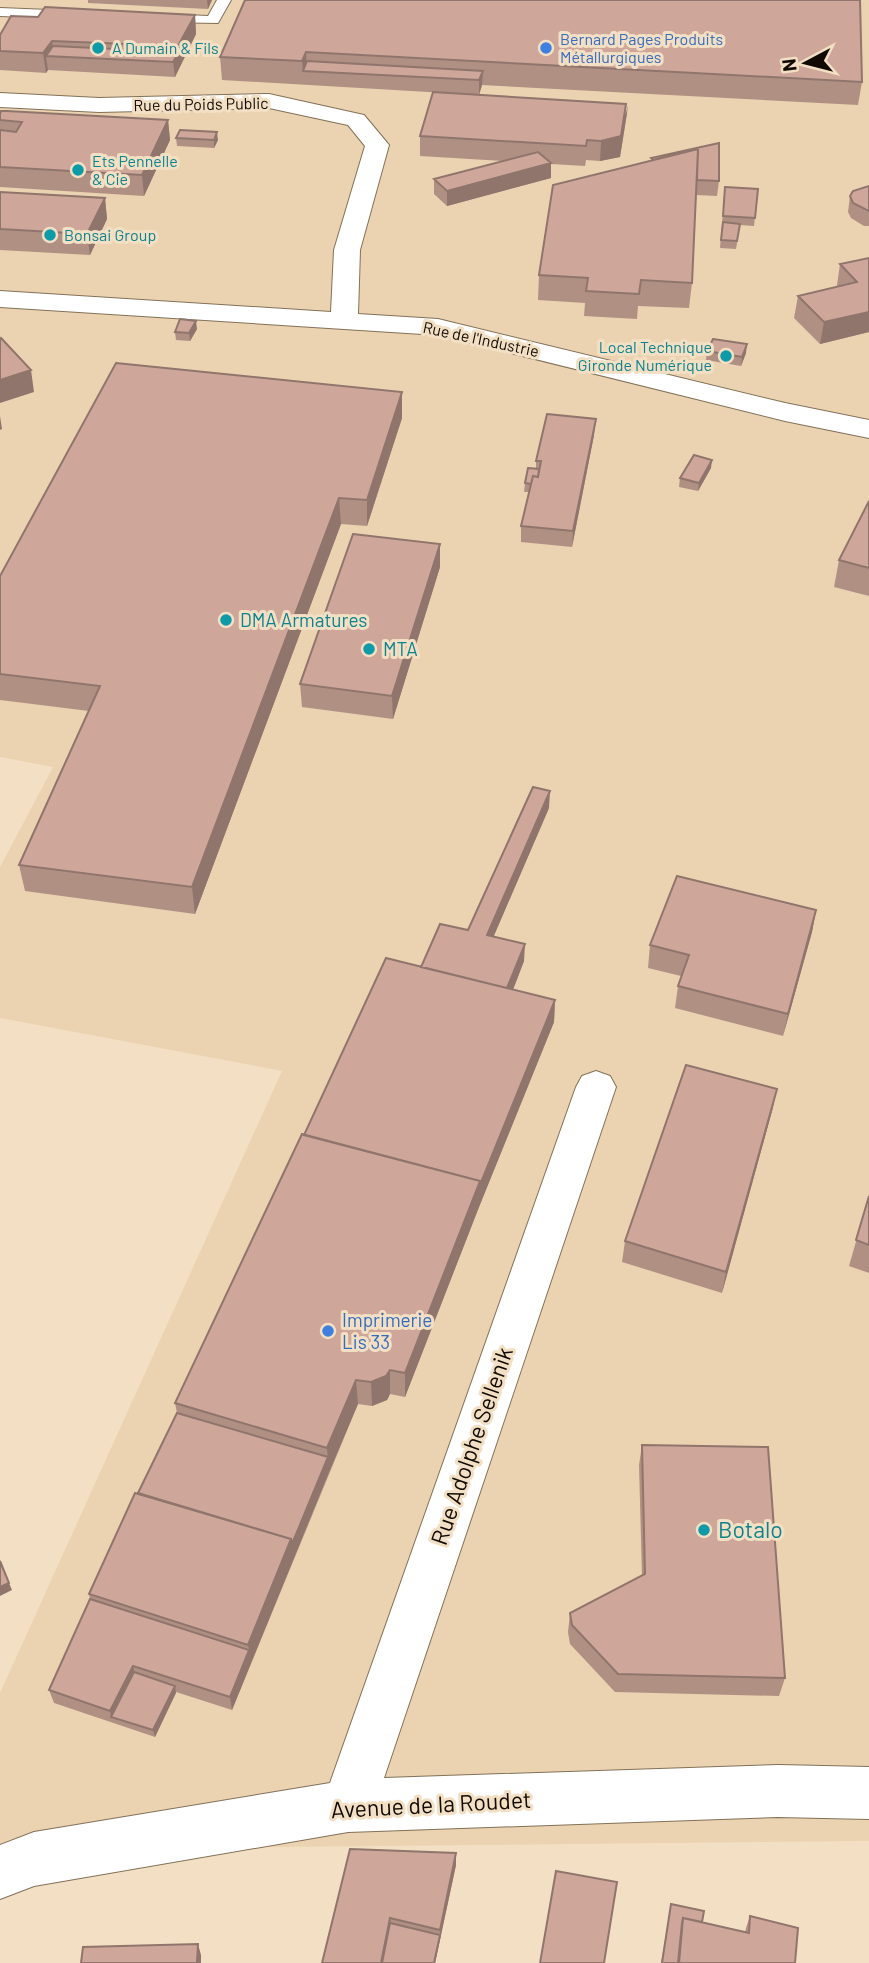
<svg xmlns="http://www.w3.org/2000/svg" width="869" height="1963" font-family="Barlow,sans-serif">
<rect width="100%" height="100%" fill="#f3e0c4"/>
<path fill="#ebd3b1" d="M 0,0 L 869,0 L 869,1841 L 0,1850 L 0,1693 L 282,1071 L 0,1018 L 0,867 L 53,767 L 0,757 Z"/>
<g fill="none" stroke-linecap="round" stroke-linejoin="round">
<defs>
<path id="service" d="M 217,0 L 231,0 L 218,23 L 163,22 L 156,18 L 163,14 L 208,16 Z
M 0,8 L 74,11 L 81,15 L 74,19 L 0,16 Z"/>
<path id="minor" d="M 0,93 L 99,98 L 269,94 L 364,115 L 389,145 L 360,250 L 358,314 L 438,319 L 785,403 L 869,420 L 869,438 L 785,421 L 438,335 L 0,307 L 0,291 L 331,312 L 334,250 L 365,146 L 348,125 L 269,108 L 99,112 L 0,107 Z
M 596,1071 L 610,1076 L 616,1087 L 384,1778 L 778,1765 L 869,1767 L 869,1819 L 778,1817 L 348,1832 L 34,1886 L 0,1899 L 0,1845 L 34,1832 L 330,1783 L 576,1087 L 582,1076 Z"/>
</defs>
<use href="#service" stroke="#827158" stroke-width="2"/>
<use href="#minor" stroke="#827158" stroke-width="2"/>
<use href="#service" fill="#fff" fill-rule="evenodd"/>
<use href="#minor" fill="#fff" fill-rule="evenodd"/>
</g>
<path fill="#b19084" d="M 88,0 L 212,0 L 208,9 L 88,3 Z
M 245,0 L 862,82 L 858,105 L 482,85 L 479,95 L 222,80 L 220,57 Z
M 195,15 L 196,34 L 175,77 L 48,70 L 46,73 L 0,70 L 0,35 L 38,17 Z
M 627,113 L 620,157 L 600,161 L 586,160 L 585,166 L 551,164 L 551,178 L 447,206 L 434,194 L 434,179 L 503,161 L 420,156 L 420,136 Z
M 0,114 L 168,120 L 170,140 L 144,196 L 0,187 Z
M 176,138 L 218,140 L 214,148 L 177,146 Z
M 651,158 L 719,181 L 717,196 L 696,195 L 692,283 L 689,308 L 638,306 L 637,319 L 584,316 L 585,303 L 538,300 L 539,275 L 651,161 Z
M 869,186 L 869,226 L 864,226 L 851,218 L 848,212 L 850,196 Z
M 725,187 L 758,189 L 754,226 L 740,225 L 736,249 L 720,248 Z
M 0,192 L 105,198 L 107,219 L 90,255 L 0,250 Z
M 869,258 L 869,332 L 820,344 L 794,318 L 798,296 L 838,287 L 837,285 L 840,264 Z
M 197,329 L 190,341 L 176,340 L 175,332 Z
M 707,351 L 746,353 L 741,366 L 706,360 Z
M 402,418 L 367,526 L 341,524 L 195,914 L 25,891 L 19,865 L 89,711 L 0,700 L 0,576 Z
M 594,435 L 572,547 L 521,542 L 521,526 L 529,492 L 524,492 L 525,483 L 536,469 L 536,461 Z
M 711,468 L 698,491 L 679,487 L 680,478 Z
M 869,501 L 869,596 L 834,587 L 839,560 Z
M 440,567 L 393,719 L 302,707 L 300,684 Z
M 549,808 L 493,937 L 524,961 L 513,990 L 555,1000 L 554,1022 L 479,1207 L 405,1397 L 390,1394 L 387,1400 L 372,1406 L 358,1404 L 232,1710 L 176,1692 L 155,1737 L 54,1703 L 49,1690 L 90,1599 L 89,1594 L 177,1413 L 175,1403 L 304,1135 L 421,967 L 468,930 Z
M 816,910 L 812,932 L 783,1036 L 675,1008 L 678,986 L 681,976 L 648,968 L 650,945 Z
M 777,1089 L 772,1111 L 722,1293 L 622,1262 L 625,1241 Z
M 869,1196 L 869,1273 L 849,1266 Z
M 642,1445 L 785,1678 L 779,1696 L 615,1692 L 570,1644 L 568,1632 L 570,1613 L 642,1576 L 639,1465 Z
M 456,1853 L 456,1865 L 435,1963 L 322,1963 Z
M 671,1904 L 702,1922 L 745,1932 L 746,1928 L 750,1916 L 795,1963 L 661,1963 Z"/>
<path fill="#90756c" d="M 207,0 L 212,0 L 208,9 Z
M 195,15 L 196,34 L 175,77 L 173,62 L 179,52 L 178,46 Z
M 52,41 L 54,56 L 46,56 L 48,70 L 46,73 L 43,53 Z
M 306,52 L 307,71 L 303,71 L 302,61 Z
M 483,71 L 482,85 L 479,95 L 479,80 Z
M 626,104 L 625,117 L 628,105 L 627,113 L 620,157 L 600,161 L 601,141 Z
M 168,120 L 170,140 L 144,196 L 142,175 Z
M 217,132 L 218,140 L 214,148 L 214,140 Z
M 551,163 L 551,178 L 447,206 L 447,191 Z
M 105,198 L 107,219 L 90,255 L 87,234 Z
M 869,312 L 869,332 L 820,344 L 824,322 Z
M 196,321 L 197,329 L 190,341 L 189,333 Z
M 747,344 L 746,353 L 741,366 L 742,357 Z
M 31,370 L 34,392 L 0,403 L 0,380 Z
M 402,392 L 402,418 L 367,526 L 367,500 Z
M 0,416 L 2,429 L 0,430 Z
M 596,419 L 594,435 L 572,547 L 573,531 Z
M 712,460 L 711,468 L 698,491 L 699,483 Z
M 339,498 L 341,524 L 195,914 L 192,887 Z
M 440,544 L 440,567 L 393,719 L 392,696 Z
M 550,791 L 549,808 L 487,952 L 487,935 Z
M 816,910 L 812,932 L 783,1036 L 788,1014 Z
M 525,944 L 524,961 L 505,1010 L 505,993 Z
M 555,1000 L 554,1022 L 479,1207 L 405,1397 L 405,1373 L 480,1181 Z
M 777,1089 L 772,1111 L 722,1293 L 726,1272 Z
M 390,1370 L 390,1394 L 387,1400 L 372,1406 L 371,1382 Z
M 356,1380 L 358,1404 L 329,1472 L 327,1448 Z
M 328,1457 L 329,1472 L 232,1710 L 230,1697 L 249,1650 L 248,1645 L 291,1539 Z
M 9,1583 L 12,1590 L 0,1596 L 0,1587 Z
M 133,1666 L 136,1679 L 111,1717 L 110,1711 Z
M 175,1686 L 176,1693 L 155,1737 L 153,1730 Z
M 456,1853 L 456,1865 L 435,1963 L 434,1963 Z
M 198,1944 L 201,1955 L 201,1963 L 197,1963 Z"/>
<path fill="#cea79a" stroke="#90756c" stroke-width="2" d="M 245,0 L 860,0 L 862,82 L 306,52 L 302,61 L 220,57 Z
M 45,7 L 195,15 L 178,46 L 52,41 L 43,53 L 0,51 L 0,35 L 11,16 L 38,17 Z
M 53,46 L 179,52 L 173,62 L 46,56 Z
M 307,61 L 483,71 L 479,80 L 303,71 Z
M 433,92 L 626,104 L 621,136 L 601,141 L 587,140 L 586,146 L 420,136 Z
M 1,111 L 7,111 L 168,120 L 142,175 L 0,167 L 0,130 L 16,132 L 22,122 L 0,120 L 0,114 Z
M 180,130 L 217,132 L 214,140 L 176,138 Z
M 719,143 L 719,181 L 697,180 L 698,149 L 653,160 L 651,158 Z
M 698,149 L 692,283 L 641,280 L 639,294 L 586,291 L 588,278 L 539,275 L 553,185 Z
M 538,152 L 551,163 L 447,191 L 434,179 Z
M 869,186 L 869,211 L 853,203 L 850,196 L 853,191 Z
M 725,187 L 758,189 L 755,218 L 723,216 Z
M 0,192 L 105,198 L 87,234 L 0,229 Z
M 723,222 L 740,224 L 737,241 L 721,240 Z
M 869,258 L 869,312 L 824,322 L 798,296 L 857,282 L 840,264 Z
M 180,319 L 196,321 L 189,333 L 175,332 Z
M 1,338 L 31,370 L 0,380 L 0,339 Z
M 713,339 L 747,344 L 742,357 L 707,351 Z
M 116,363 L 402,392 L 367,500 L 339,498 L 192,887 L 19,865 L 100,686 L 0,674 L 0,576 Z
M 547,414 L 596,419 L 573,531 L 521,526 L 533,476 L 538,477 L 541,461 L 536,461 Z
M 694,455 L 712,460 L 699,483 L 680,478 Z
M 528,468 L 539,469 L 538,477 L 533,476 L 531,484 L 525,483 Z
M 869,501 L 869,568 L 839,560 Z
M 353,534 L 440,544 L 392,696 L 300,684 Z
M 533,787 L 550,791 L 487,935 L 525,944 L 507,988 L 421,967 L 440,924 L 468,930 Z
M 677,876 L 816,910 L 788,1014 L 678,986 L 689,955 L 650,945 Z
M 386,958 L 555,1000 L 480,1185 L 480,1181 L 304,1135 Z
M 686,1065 L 777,1089 L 726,1272 L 625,1241 Z
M 302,1134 L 480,1181 L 405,1373 L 390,1370 L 386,1376 L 371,1382 L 356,1380 L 327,1448 L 175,1403 Z
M 869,1196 L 869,1245 L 856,1240 Z
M 177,1413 L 328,1457 L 292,1544 L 291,1539 L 138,1493 Z
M 642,1445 L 768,1447 L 785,1678 L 618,1674 L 572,1625 L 570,1613 L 645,1574 Z
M 135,1493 L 291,1539 L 248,1645 L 89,1594 Z
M 0,1561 L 9,1583 L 0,1587 Z
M 90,1599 L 249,1650 L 230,1697 L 133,1666 L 110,1711 L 49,1690 Z
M 134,1672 L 175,1686 L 153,1730 L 111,1717 Z
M 350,1849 L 456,1853 L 440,1930 L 390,1918 L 381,1963 L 322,1963 Z
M 556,1871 L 617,1882 L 604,1963 L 540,1963 Z
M 671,1904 L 704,1911 L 702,1922 L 683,1918 L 682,1923 L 678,1963 L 662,1963 Z
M 750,1916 L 798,1928 L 795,1963 L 679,1963 L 683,1918 L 749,1933 Z
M 390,1923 L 440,1935 L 434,1963 L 382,1963 Z
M 198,1944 L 197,1963 L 81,1963 L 83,1947 Z"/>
<g fill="#0f9aa8" stroke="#f3e0c4" stroke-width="2.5">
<circle cx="98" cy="48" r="7"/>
<circle cx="78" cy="170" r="7"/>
<circle cx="50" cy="235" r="7"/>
<circle cx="726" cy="356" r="7"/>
<circle cx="226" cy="620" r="7"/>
<circle cx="369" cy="649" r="7"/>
<circle cx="704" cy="1530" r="7"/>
</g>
<g fill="#3f7fe0" stroke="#f3e0c4" stroke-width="2.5">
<circle cx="546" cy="48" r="7"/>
<circle cx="328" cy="1331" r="7"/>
</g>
<g text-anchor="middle" stroke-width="6" stroke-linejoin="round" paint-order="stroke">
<g font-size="16" fill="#366cbe" stroke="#f3e0c4" text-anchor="start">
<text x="560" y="45">Bernard Pages Produits<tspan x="560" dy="18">Métallurgiques</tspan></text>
</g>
<g font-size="16" fill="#0d838f" stroke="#f3e0c4" text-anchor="start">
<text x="112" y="54">A Dumain &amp; Fils</text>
<text x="92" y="167">Ets Pennelle<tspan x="92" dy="18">&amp; Cie</tspan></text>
<text x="64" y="241">Bonsai Group</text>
<text x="712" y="353" text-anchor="end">Local Technique<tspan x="712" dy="18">Gironde Numérique</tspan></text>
</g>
<g font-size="16" fill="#100a03" stroke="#f3e0c4">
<text transform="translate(201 104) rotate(-1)" y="6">Rue du Poids Public</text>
<text transform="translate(481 339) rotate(12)" y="6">Rue de l'Industrie</text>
</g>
<g font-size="19" fill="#0d838f" stroke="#f3e0c4" text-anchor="start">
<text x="240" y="627">DMA Armatures</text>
<text x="383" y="656">MTA</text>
</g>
<g font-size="19" fill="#366cbe" stroke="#f3e0c4" text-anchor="start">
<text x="342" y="1327">Imprimerie<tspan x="342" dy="22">Lis 33</tspan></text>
</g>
<g font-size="23" fill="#100a03" stroke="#f3e0c4">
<text transform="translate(472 1446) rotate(-71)" y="8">Rue Adolphe Sellenik</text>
<text transform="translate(431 1805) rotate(-3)" y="8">Avenue de la Roudet</text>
</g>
<g font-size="23" fill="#0d838f" stroke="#f3e0c4" text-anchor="start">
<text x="718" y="1538">Botalo</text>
</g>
</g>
<g transform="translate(806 63) rotate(263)" stroke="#f3e0c4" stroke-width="5" paint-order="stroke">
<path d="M0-5L12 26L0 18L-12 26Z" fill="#100a03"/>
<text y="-10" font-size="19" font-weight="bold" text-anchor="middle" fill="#100a03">N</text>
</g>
</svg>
